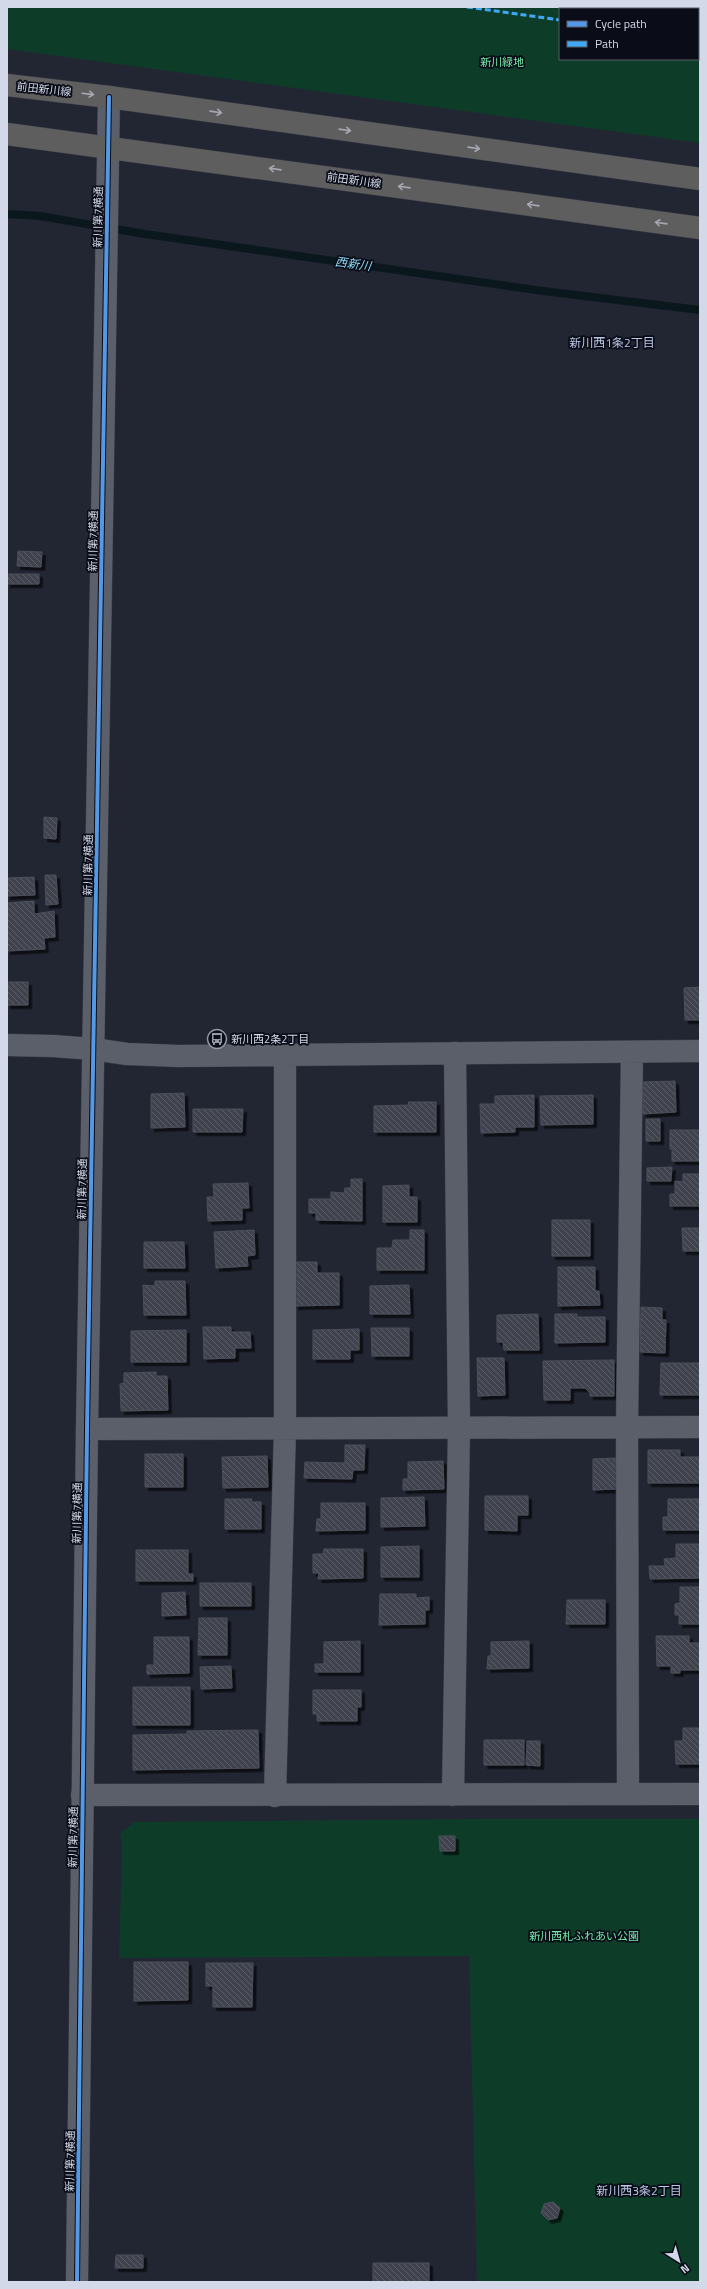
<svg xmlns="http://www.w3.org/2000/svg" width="707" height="2289" font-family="'Titillium Web','Noto Sans JP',sans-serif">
<defs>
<pattern id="building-back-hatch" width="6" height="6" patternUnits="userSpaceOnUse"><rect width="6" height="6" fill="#3f434d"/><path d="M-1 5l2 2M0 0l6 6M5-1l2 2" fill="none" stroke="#5a5e67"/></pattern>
<filter id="shadow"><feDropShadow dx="3.5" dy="3.5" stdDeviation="0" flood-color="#0009"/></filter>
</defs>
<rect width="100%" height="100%" fill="#222633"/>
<path fill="#0d3d29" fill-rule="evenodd" d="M 7,7 L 700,7 L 700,143 L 7,49 ZM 560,9 L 698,9 L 698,59 L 560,59 Z
M 484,1819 L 700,1819 L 700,2282 L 477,2282 L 469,1956 L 119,1958 L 122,1844 L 120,1834 L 134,1822 Z"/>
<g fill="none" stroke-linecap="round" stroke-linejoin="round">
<path stroke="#0a181e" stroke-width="8" d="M 7,214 L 40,216 L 145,234 L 543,291 L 700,310"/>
</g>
<path fill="url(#building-back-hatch)" stroke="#4b4f5b" filter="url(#shadow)" d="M 18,551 L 42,552 L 41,567 L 17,566 Z
M 7,574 L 39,574 L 39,584 L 7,584 Z
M 44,817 L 57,818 L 56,839 L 44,838 Z
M 45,875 L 56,875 L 58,904 L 46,905 Z
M 34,877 L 35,895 L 7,896 L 7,878 Z
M 34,901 L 34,914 L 54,911 L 55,937 L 44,938 L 45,949 L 7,951 L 7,903 Z
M 7,982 L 28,982 L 28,1005 L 7,1005 Z
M 700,987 L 700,1020 L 685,1020 L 684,988 Z
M 675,1081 L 676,1112 L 643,1114 L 642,1082 Z
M 184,1093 L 185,1127 L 151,1128 L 151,1094 Z
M 534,1095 L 534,1127 L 515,1127 L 515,1132 L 481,1133 L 480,1104 L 495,1104 L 495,1096 Z
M 593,1095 L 593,1124 L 541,1125 L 540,1096 Z
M 408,1102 L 436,1102 L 436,1132 L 374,1132 L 374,1106 L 409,1105 Z
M 193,1109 L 243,1109 L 242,1132 L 193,1132 Z
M 646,1119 L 660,1119 L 660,1141 L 646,1141 Z
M 670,1130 L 700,1130 L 700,1161 L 672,1161 L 672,1149 L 670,1149 Z
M 672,1167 L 671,1181 L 647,1181 L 647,1168 Z
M 683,1174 L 700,1174 L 700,1206 L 670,1206 L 670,1194 L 675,1194 L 675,1181 L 683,1182 Z
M 351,1179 L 362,1179 L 362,1221 L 316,1220 L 316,1213 L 309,1213 L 309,1199 L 331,1199 L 331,1192 L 344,1193 L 345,1188 L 351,1188 Z
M 248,1183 L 249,1208 L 242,1208 L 242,1220 L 208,1221 L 207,1197 L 214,1197 L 213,1184 Z
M 409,1185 L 409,1197 L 417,1197 L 417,1222 L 383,1222 L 383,1186 Z
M 552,1220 L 590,1220 L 590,1256 L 552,1256 Z
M 682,1228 L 700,1228 L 700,1251 L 683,1251 Z
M 254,1230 L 255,1255 L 247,1256 L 248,1266 L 216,1268 L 214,1232 Z
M 410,1230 L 424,1230 L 424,1270 L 377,1270 L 377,1248 L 392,1248 L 393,1240 L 410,1240 Z
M 144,1242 L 184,1242 L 185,1268 L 144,1268 Z
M 295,1262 L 317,1262 L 317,1273 L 339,1273 L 339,1305 L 295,1306 Z
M 558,1267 L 595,1267 L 595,1291 L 599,1291 L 600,1305 L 558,1306 Z
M 155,1281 L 185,1281 L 186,1315 L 144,1315 L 143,1285 L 155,1286 Z
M 409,1285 L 410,1314 L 370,1314 L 370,1286 Z
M 641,1307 L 662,1308 L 662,1320 L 666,1320 L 665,1353 L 640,1352 Z
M 538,1314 L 539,1350 L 504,1350 L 503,1342 L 497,1342 L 497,1315 Z
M 555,1314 L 577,1314 L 577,1317 L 605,1317 L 605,1342 L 555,1343 Z
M 203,1327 L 231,1327 L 231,1332 L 250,1332 L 251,1348 L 235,1348 L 235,1358 L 204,1359 Z
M 371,1328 L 409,1328 L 409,1356 L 372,1356 Z
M 359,1329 L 359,1350 L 350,1350 L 350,1359 L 313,1359 L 313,1330 Z
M 186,1330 L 186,1362 L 131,1362 L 131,1331 Z
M 477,1358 L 504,1358 L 505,1395 L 478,1396 Z
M 614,1360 L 614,1396 L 590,1396 L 590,1393 L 585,1388 L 570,1388 L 570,1400 L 544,1400 L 543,1361 Z
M 661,1363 L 700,1363 L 700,1395 L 660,1395 Z
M 156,1372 L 156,1376 L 167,1376 L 168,1410 L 121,1411 L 120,1384 L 124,1383 L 124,1373 Z
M 345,1445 L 365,1445 L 364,1470 L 353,1470 L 352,1479 L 304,1478 L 305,1462 L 345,1463 Z
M 648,1450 L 680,1450 L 680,1457 L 700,1457 L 700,1483 L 648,1483 Z
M 145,1454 L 183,1454 L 183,1487 L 145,1487 Z
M 267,1456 L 268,1487 L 223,1488 L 222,1457 Z
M 616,1458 L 617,1489 L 593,1490 L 593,1459 Z
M 443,1461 L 444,1489 L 403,1490 L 403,1479 L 408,1479 L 408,1462 Z
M 485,1496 L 528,1496 L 528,1515 L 517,1515 L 517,1531 L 485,1530 Z
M 424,1497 L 425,1526 L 381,1527 L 381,1498 Z
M 225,1499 L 252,1499 L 251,1502 L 261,1502 L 261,1529 L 225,1529 Z
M 668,1499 L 700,1499 L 700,1530 L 663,1530 L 663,1517 L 668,1517 Z
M 321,1503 L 365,1503 L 365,1530 L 316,1531 L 317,1519 L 321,1519 Z
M 676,1544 L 700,1544 L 700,1578 L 650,1579 L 649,1566 L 665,1566 L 664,1559 L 676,1558 Z
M 419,1546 L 419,1577 L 381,1577 L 381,1547 Z
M 324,1549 L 363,1549 L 363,1578 L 318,1579 L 319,1573 L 313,1573 L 313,1554 L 323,1554 Z
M 136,1550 L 188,1550 L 188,1574 L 193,1574 L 193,1581 L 136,1581 Z
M 200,1583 L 251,1583 L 251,1606 L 200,1606 Z
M 680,1587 L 700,1587 L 700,1624 L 679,1624 L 679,1615 L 675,1615 L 675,1604 L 680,1603 Z
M 185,1592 L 186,1615 L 162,1616 L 162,1593 Z
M 380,1594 L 416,1594 L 416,1598 L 429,1597 L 429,1610 L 425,1610 L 425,1624 L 379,1625 Z
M 567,1600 L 605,1600 L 605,1624 L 566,1624 Z
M 199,1618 L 227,1618 L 227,1655 L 198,1655 Z
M 656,1636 L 689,1636 L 689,1643 L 700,1643 L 700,1670 L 680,1670 L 680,1673 L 671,1673 L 671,1666 L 657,1666 Z
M 154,1637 L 189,1637 L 189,1673 L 147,1674 L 147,1665 L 154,1665 Z
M 360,1641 L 360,1672 L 315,1672 L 315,1664 L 324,1664 L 324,1642 Z
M 529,1641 L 529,1668 L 487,1669 L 488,1656 L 491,1656 L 491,1642 Z
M 231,1666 L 232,1688 L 201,1689 L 200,1667 Z
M 133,1687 L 190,1687 L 190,1725 L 133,1725 Z
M 313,1690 L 361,1690 L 361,1707 L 357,1707 L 357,1721 L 317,1721 L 317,1714 L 313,1714 Z
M 683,1728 L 700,1728 L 700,1764 L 676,1764 L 675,1741 L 683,1741 Z
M 258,1730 L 259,1768 L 133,1770 L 133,1735 L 187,1734 L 187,1731 Z
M 484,1740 L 524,1740 L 524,1765 L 484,1765 Z
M 527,1741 L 540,1741 L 540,1766 L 526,1765 Z
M 439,1836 L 455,1836 L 455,1851 L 440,1851 Z
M 134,1962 L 188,1962 L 188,2000 L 134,2001 Z
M 206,1963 L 253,1963 L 252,2007 L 213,2007 L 213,1986 L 206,1986 Z
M 553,2202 L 560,2208 L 557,2218 L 548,2220 L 541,2213 L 544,2204 Z
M 116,2255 L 143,2255 L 143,2268 L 115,2268 Z
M 373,2263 L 429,2263 L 429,2282 L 373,2282 Z"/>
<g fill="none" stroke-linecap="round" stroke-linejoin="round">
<defs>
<path id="minor" d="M 93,1049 L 127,1054 L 178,1056 L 700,1051
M 87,1429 L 700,1427
M 628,1793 L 627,1427 L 632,1052
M 82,1795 L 700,1794
M 453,1795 L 459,1428 L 455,1053
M 275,1796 L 285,1428 L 285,1055"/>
<path id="tertiary" d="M 7,1045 L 53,1046 L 93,1049
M 77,2282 L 87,1429 L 109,97"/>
<path id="primary" d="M 7,85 L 109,97 L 700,179
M 7,134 L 700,228"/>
</defs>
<use href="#minor" stroke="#3d404b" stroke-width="23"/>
<use href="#tertiary" stroke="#3d404b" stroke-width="23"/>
<use href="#primary" stroke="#3d404b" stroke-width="23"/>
<use href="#minor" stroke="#5b5f69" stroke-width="22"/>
<use href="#tertiary" stroke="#5b5f69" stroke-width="22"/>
<use href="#primary" stroke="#5f5e5f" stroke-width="22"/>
<path stroke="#3fa9f5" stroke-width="3" stroke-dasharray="6 3" stroke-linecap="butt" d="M 467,7 L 560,20
M 698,39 L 700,40"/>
<defs>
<path id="cycleway" d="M 77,2282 L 87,1429 L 109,97"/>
</defs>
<use href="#cycleway" stroke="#0a0d17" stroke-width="6"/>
<use href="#cycleway" stroke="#5399e6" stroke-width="4"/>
</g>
<defs><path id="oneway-shaft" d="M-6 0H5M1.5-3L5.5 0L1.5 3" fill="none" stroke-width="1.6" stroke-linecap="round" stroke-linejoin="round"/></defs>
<g stroke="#a5a8b2">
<use href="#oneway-shaft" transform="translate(88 94) rotate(7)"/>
<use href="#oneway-shaft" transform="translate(216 112) rotate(8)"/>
<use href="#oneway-shaft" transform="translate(345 130) rotate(8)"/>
<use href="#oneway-shaft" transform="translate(474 148) rotate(8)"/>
<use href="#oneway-shaft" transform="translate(275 169) rotate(-172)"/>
<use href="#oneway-shaft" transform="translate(404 187) rotate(-172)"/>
<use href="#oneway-shaft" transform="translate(533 205) rotate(-172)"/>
<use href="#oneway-shaft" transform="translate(661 223) rotate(-172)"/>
</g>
<defs>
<symbol id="bus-ring" viewBox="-11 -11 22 22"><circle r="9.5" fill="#0a0d17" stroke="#959aa9" stroke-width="1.5"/><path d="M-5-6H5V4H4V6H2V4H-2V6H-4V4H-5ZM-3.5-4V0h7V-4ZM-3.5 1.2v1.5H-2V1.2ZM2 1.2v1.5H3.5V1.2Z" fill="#959aa9"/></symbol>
</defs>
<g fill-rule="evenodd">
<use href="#bus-ring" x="206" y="1028" width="22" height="22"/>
</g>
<g text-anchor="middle" stroke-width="3.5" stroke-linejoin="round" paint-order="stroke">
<g font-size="11" fill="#76edab" stroke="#0a0d17">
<text x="502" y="66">新川緑地</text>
<text x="584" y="1940">新川西札ふれあい公園</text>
</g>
<g font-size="11" fill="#d3d9e9" stroke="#0a0d17">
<text transform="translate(44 89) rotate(6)" y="4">前田新川線</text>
<text transform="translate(354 180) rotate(8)" y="4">前田新川線</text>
<text transform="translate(98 217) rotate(-89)" y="4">新川第7横通</text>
<text transform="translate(93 541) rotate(-89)" y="4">新川第7横通</text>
<text transform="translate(88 865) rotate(-89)" y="4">新川第7横通</text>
<text transform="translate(82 1189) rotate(-89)" y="4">新川第7横通</text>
<text transform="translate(77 1513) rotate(-89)" y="4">新川第7横通</text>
<text transform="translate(73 1837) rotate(-89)" y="4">新川第7横通</text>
<text transform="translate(70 2161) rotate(-89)" y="4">新川第7横通</text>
</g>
<g font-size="11" fill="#d3d9e9" stroke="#0a0d17" text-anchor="start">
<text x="231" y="1043">新川西2条2丁目</text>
</g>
<g font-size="12" font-style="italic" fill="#8cdbf6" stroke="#0a0d17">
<text transform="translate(353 264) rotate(8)" y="4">西新川</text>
</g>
<g font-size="12" fill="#bbc7e6" stroke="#0a0d17">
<text x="612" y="347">新川西1条2丁目</text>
<text x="639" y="2195">新川西3条2丁目</text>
</g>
</g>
<rect width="707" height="2289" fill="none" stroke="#d3d9e9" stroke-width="16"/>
<rect x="559" y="8" width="140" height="52" fill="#0a0d17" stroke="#5a5f6b"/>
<rect x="567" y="21" width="20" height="6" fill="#5399e6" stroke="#5a5f6b"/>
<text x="595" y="28" font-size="12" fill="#d3d9e9">Cycle path</text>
<rect x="567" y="41" width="20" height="6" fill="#3fa9f5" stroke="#5a5f6b"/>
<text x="595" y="48" font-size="12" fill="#d3d9e9">Path</text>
<g transform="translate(679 2261) rotate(143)" stroke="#0a0d17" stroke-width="3" paint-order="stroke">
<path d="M0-3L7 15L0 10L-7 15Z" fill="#d3d9e9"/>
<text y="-6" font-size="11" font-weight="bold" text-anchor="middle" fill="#d3d9e9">N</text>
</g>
</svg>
